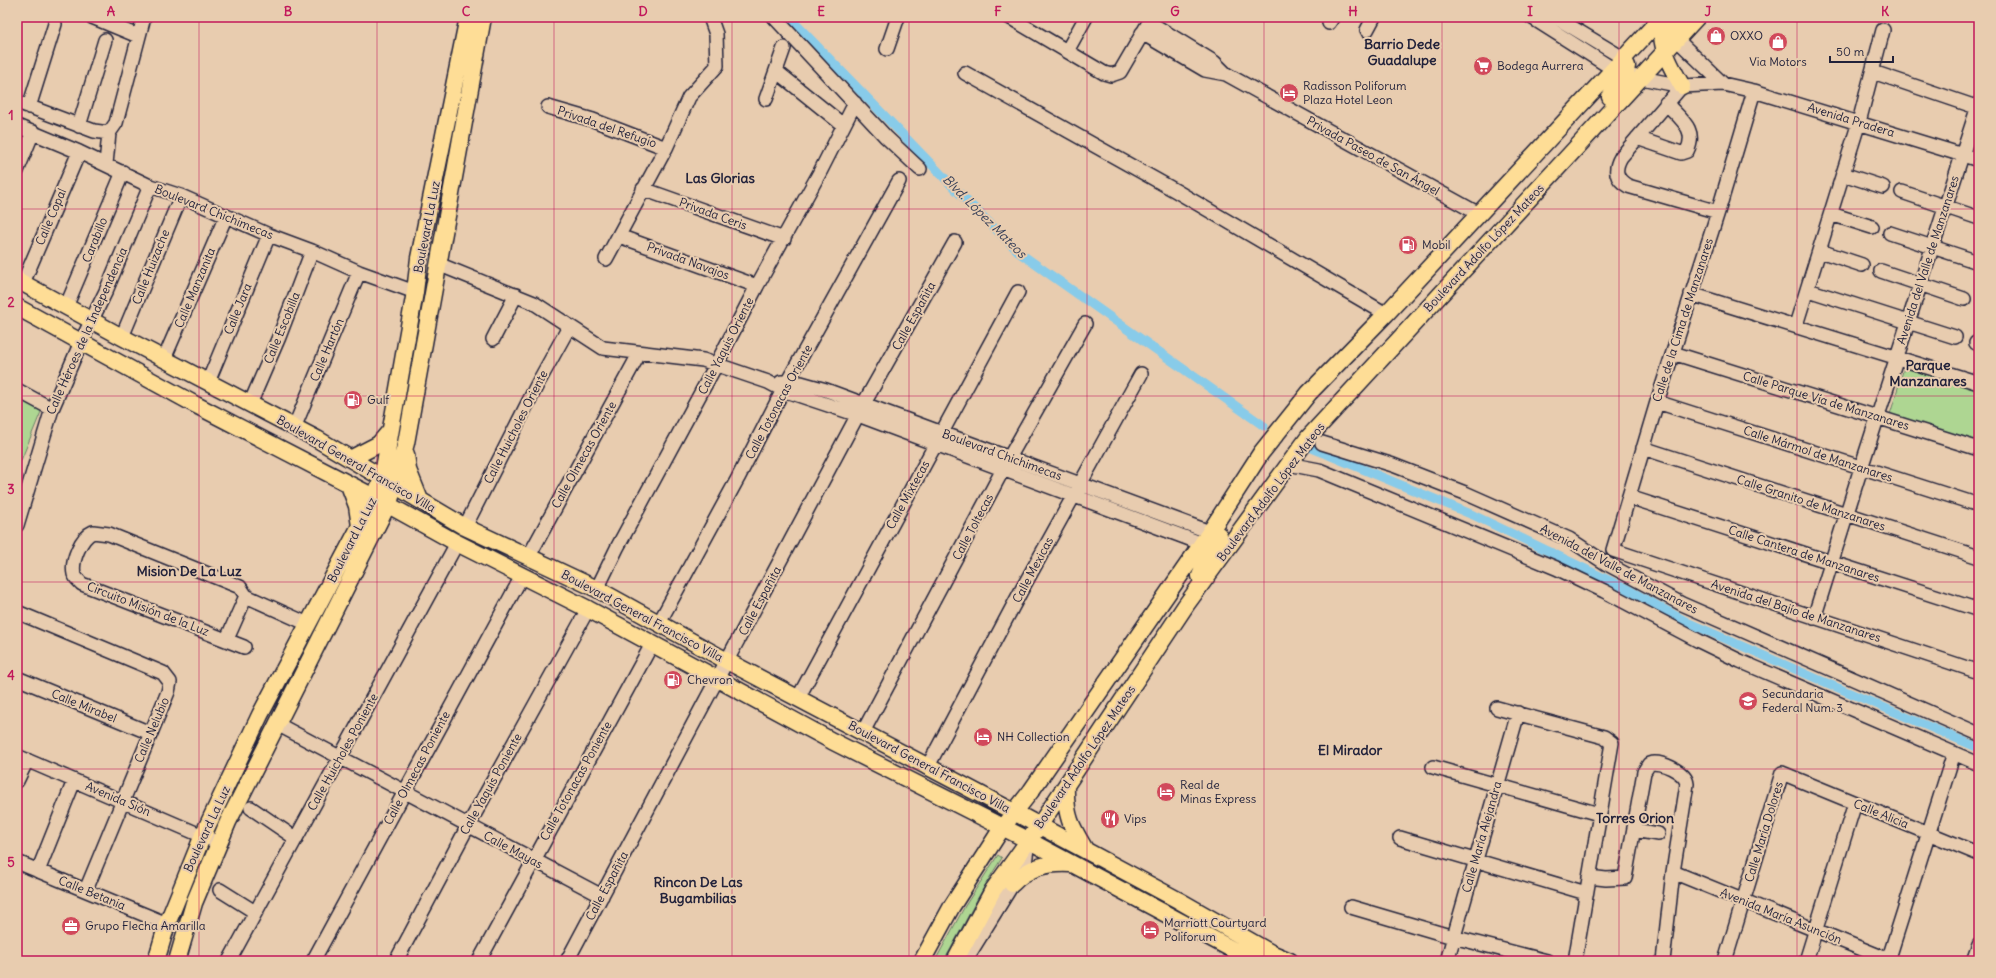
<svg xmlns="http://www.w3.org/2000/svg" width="1996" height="978" font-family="Delius,sans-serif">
<rect width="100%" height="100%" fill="#e8ccaf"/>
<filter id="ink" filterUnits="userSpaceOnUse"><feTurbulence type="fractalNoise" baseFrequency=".025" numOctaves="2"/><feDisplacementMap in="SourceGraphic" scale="8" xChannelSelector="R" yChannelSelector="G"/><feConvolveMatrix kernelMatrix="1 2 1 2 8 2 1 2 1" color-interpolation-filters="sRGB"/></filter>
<g filter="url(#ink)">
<path fill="#aed692" stroke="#687c66" d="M 1905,364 L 1979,389 L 1979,446 L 1889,418 Z
M 17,393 L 43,407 L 17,470 Z
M 998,855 L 1002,858 C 980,891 963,927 944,961 L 935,961 L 965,906 Z"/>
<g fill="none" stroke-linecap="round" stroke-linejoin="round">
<path stroke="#88cbe9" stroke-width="9" d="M 789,17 L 962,196 L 1021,254 L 1264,426
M 1312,448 L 1473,515 L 1625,588 L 1687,622 L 1829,684 L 1979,748"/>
<defs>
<path id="minor" d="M 92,17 L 138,36
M 774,17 L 886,137 L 920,169
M 1009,17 L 1104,73 L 1111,75 L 1120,72 L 1152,17
M 1531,17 L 1613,69 L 1631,76 L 1682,86 L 1723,84 L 1754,91 L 1979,160
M 1555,17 L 1623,58
M 1149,22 L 1214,62 L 1226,74 L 1479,214
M 1329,23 L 1333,17
M 1367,30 L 1374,17
M 1669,32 L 1723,84
M 1142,33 L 1205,70 L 1226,74
M 887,49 L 898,17
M 1067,51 L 1086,17
M 776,71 L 843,125
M 1873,72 L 1979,108
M 965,73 L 1176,191 L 1386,314
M 1682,86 L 1621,157 C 1614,169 1615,179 1628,186 L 1718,212
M 1754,91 L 1718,212 L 1657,402 L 1613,550 L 1979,672
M 766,99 L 784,48
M 17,102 L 94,131 L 109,133 L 116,123 L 144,17
M 29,107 L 55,24
M 548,107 L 593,120 L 666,148
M 17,126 L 79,152 L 150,186 L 181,196 L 269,235 L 312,251 L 359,272 L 415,292
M 79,126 L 105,40
M 1637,138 L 1681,153 L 1687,151 C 1698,129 1680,119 1666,103
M 106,164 L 109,133
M 17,171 L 33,132
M 1843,174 L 1883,187
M 643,189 L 784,239
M 1902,192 L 1979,218
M 1831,214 L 1872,227
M 1890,233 L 1978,262
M 619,236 L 757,286
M 1820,251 L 1862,265
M 606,259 L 666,148 L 689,97 L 717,66 L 716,34 L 710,17
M 438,264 L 534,303 L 603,348 L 703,360 L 768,382 L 783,390 L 858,415 L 1211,547
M 1881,271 L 1964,299
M 23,283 L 79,152
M 1808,290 L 1955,337
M 1691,294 L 1979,383
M 66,307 L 123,172
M 1796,325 L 1859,122 L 1883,30
M 122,337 L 181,196
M 493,339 L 516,295
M 1976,343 L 1979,344
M 1673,353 L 1979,449
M 164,359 L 226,216
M 208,382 L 269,235
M 781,382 L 801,383 L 826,390 L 1218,535
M 17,390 L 52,409
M 1657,402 L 1979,505
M 250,404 L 279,337 L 312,251
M 294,428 L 359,272
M 1322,443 L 1393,465 L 1465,493 L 1569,539 L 1607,564 L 1682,604 L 1979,734
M 1643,448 L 1979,557
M 1288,464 L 1319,470 L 1556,568 L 1604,591 L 1699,641 L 1740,661 L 1979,764
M 1629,497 L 1979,610
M 17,525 L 52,409 L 81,342 L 106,291 L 150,186
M 465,527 L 538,383 L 569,327
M 529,556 L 639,354
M 597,589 L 617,548 L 717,363 L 757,286 L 820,172 L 855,103
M 246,596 L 308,624
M 17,612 L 163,673 L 170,682 L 168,692 L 86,890
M 1814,618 L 1861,468 L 1979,103
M 659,623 L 738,478 L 783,390 L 899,181
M 227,639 L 246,596 L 240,587 L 109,534 L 93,532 C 81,537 71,561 74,574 C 76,579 79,581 82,584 L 244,647
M 17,678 L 150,733
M 798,698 L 1018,292
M 1497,708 L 1604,737 L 1612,743 L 1575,961
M 277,724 L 602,896
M 863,732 L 1009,458 L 1085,324
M 17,756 L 219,843
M 1433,767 L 1599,814
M 927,768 L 1021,591 L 1141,374
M 17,781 L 27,760
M 251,808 L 295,838
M 1634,830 L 1658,834
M 1400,838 L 1586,893
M 17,862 L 167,924
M 38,871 L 74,781
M 1673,872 L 1889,960
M 1589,877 L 1606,879 L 1625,878 L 1644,772 L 1649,764 C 1660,760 1686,772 1687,784 L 1673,872 L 1663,961
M 220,890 L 255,912
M 1351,907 L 1453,937 L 1547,961
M 229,961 L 457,543
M 313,961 L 522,576
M 396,961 L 468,826 L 588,609
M 479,961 L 652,644
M 567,961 L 863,405 L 955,242
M 965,961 L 1025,864 L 1028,841
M 1447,961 L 1518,713
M 1725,961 L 1782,773 L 1979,854
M 1806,961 L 1855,803
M 1888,961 L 1954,753
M 1973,961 L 1979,945"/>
<path id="major" d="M 1677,17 L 1662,35 C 1663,54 1673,70 1682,86
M 1610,97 L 1626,72 L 1627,66 L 1623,58
M 17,280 L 122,337 L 317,439 L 465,527 L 597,589 L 727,661 L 1014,812 L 1178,900 L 1271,953 L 1290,961
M 17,307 L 196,405 L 374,497 L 457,543 L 588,609 L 832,741 L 1022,837 L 1254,961
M 406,454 L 408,470 L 420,500
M 350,459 L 379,444 L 390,431
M 349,485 L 357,506 L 360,526
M 1200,576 L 1212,548 L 1219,535
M 1066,786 C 1065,816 1071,826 1086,851
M 1012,884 C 1028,867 1047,863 1070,864
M 156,961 L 167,924 L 203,835 L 260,715 L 360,526 L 382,480 L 415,292 L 419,258 L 468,17
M 177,961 L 194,903 L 228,822 L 390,500 L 406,443 L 483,17
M 922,961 L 952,906 L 1002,828 L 1031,791 L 1210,532 L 1261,453 L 1309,393 L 1386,314 L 1662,17
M 955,961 L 993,890 L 1039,826 L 1186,605 L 1308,438 L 1697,17"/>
</defs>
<use href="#minor" stroke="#22223b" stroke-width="16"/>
<use href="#major" stroke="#22223b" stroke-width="19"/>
<use href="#minor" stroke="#e8ccaf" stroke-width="13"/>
<use href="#major" stroke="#fedd96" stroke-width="16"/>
</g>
</g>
<path fill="none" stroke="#c2185b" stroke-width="1" stroke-opacity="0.55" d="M 199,17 L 199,961M 377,17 L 377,961M 554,17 L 554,961M 732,17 L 732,961M 909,17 L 909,961M 1087,17 L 1087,961M 1264,17 L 1264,961M 1442,17 L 1442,961M 1619,17 L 1619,961M 1797,17 L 1797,961M 17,209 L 1979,209M 17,396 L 1979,396M 17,582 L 1979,582M 17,769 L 1979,769"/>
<defs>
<symbol id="shop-disc" viewBox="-11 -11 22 22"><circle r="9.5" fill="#d1495b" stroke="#e8ccaf"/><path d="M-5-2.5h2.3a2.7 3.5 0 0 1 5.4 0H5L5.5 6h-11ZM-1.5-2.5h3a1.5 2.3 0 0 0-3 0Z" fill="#fff"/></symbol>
<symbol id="supermarket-disc" viewBox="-11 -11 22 22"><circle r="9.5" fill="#d1495b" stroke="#e8ccaf"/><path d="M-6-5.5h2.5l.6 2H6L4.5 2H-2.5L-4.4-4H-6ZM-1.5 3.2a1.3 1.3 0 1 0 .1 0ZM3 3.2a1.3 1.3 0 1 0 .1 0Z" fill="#fff"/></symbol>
<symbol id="hotel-disc" viewBox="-11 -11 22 22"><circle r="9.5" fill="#d1495b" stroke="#e8ccaf"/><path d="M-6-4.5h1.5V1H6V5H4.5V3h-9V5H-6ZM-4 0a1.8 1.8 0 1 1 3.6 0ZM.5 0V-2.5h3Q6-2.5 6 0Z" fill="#fff"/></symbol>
<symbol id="fuel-disc" viewBox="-11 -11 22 22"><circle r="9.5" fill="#d1495b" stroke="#e8ccaf"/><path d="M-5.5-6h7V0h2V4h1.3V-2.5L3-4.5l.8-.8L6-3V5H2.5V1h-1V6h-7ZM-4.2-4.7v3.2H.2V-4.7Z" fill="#fff"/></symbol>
<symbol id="school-disc" viewBox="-11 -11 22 22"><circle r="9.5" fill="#d1495b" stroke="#e8ccaf"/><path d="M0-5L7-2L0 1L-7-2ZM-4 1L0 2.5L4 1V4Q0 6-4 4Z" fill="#fff"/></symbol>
<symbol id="restaurant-disc" viewBox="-11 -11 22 22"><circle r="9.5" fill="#d1495b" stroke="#e8ccaf"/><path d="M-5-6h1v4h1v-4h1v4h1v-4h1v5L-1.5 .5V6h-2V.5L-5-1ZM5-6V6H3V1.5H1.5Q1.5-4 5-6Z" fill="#fff"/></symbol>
<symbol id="office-disc" viewBox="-11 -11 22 22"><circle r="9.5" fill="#d1495b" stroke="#e8ccaf"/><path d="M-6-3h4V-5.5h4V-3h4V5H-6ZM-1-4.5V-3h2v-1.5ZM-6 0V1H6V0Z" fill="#fff"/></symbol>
</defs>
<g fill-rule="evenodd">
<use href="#shop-disc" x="1705" y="25" width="22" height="22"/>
<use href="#shop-disc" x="1767" y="31" width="22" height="22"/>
<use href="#supermarket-disc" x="1472" y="55" width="22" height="22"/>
<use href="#hotel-disc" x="1278" y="82" width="22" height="22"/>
<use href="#fuel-disc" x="1397" y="234" width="22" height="22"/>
<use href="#fuel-disc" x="342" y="389" width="22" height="22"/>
<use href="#fuel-disc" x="662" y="669" width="22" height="22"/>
<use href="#school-disc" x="1737" y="690" width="22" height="22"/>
<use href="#hotel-disc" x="972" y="726" width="22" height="22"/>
<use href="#hotel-disc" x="1155" y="781" width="22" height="22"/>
<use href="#restaurant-disc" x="1099" y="808" width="22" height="22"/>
<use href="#office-disc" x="60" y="915" width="22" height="22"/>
<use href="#hotel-disc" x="1139" y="919" width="22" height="22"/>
</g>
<g text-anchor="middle" stroke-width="4" stroke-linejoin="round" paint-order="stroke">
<g font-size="12" fill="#22223b" stroke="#e8ccaf" text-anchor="start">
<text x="1730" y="40">OXXO</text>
<text x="1778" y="66" text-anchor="middle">Via Motors</text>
<text x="1497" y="70">Bodega Aurrera</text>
<text x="1303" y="90">Radisson Poliforum<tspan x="1303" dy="14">Plaza Hotel Leon</tspan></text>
<text x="1422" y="249">Mobil</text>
<text x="367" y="404">Gulf</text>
<text x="687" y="684">Chevron</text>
<text x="1762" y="698">Secundaria<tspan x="1762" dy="14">Federal Num. 3</tspan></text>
<text x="997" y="741">NH Collection</text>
<text x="1180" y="789">Real de<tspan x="1180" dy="14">Minas Express</tspan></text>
<text x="1124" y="823">Vips</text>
<text x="1164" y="927">Marriott Courtyard<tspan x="1164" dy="14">Poliforum</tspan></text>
<text x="85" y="930">Grupo Flecha Amarilla</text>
</g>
<g font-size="12" fill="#22223b" stroke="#e8ccaf">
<text transform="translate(1851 120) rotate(17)" y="4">Avenida Pradera</text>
<text transform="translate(607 127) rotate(19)" y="4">Privada del Refugio</text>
<text transform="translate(1373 156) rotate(29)" y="4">Privada Paseo de San Ángel</text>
<text transform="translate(214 212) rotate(22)" y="4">Boulevard Chichimecas</text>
<text transform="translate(713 214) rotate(20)" y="4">Privada Ceris</text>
<text transform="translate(51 217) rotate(-67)" y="4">Calle Copal</text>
<text transform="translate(427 227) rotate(-79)" y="4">Boulevard La Luz</text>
<text transform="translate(95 240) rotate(-68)" y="4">Carabillo</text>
<text transform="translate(1484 248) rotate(-47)" y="4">Boulevard Adolfo López Mateos</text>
<text transform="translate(1928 260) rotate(-72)" y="4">Avenida del Valle de Manzanares</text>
<text transform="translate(688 261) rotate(20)" y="4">Privada Navajos</text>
<text transform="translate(151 267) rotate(-68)" y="4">Calle Huizache</text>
<text transform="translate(195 288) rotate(-67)" y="4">Calle Manzanita</text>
<text transform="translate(238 309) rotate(-68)" y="4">Calle Jara</text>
<text transform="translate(914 316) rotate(-61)" y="4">Calle Españita</text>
<text transform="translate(1683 320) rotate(-72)" y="4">Calle de la Cima de Manzanares</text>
<text transform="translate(282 328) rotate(-68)" y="4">Calle Escobilla</text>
<text transform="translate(87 331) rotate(-66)" y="4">Calle Héroes de la Independencia</text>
<text transform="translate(726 346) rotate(-63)" y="4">Calle Yaquis Oriente</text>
<text transform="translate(327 350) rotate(-67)" y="4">Calle Hartón</text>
<text transform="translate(1826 401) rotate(17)" y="4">Calle Parque Vía de Manzanares</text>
<text transform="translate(779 402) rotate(-62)" y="4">Calle Totonacas Oriente</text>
<text transform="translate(516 427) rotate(-63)" y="4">Calle Huicholes Oriente</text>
<text transform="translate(1818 454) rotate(18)" y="4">Calle Mármol de Manzanares</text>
<text transform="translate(584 455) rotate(-61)" y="4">Calle Olmecas Oriente</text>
<text transform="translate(1002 455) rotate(20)" y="4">Boulevard Chichimecas</text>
<text transform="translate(356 464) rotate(30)" y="4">Boulevard General Francisco Villa</text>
<text transform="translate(1271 492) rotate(-53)" y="4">Boulevard Adolfo López Mateos</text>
<text transform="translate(908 495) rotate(-61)" y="4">Calle Mixtecas</text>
<text transform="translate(1811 503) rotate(18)" y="4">Calle Granito de Manzanares</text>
<text transform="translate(973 527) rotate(-62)" y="4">Calle Toltecas</text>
<text transform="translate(352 540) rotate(-63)" y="4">Boulevard La Luz</text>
<text transform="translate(1804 554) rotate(18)" y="4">Calle Cantera de Manzanares</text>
<text transform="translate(1619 569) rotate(28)" y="4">Avenida del Valle de Manzanares</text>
<text transform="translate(1033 570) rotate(-62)" y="4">Calle Mexicas</text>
<text transform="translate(760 601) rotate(-62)" y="4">Calle Españita</text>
<text transform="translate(148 609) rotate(21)" y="4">Circuito Misión de la Luz</text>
<text transform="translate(1796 611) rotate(18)" y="4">Avenida del Bajío de Manzanares</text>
<text transform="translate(642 616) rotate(28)" y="4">Boulevard General Francisco Villa</text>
<text transform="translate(84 706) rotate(22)" y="4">Calle Mirabel</text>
<text transform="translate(152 730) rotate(-67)" y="4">Calle Nelubio</text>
<text transform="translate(343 752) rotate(-61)" y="4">Calle Huicholes Poniente</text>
<text transform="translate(1085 757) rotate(-56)" y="4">Boulevard Adolfo López Mateos</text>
<text transform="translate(929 767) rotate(28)" y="4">Boulevard General Francisco Villa</text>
<text transform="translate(417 768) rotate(-62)" y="4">Calle Olmecas Poniente</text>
<text transform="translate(576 781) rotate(-61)" y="4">Calle Totonacas Poniente</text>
<text transform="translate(491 784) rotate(-61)" y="4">Calle Yaquis Poniente</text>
<text transform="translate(118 799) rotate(23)" y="4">Avenida Sión</text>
<text transform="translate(1881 814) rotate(22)" y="4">Calle Alicia</text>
<text transform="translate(207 829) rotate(-65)" y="4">Boulevard La Luz</text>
<text transform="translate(1764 832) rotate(-73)" y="4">Calle María Dolores</text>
<text transform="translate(1482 837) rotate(-74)" y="4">Calle María Alejandra</text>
<text transform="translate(513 850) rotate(28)" y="4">Calle Mayas</text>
<text transform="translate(607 886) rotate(-62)" y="4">Calle Españita</text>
<text transform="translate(92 893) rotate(22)" y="4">Calle Betania</text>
<text transform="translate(1781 916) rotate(22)" y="4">Avenida María Asunción</text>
</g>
<g font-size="13" font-style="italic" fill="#313b55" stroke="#e8ccaf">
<text transform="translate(985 216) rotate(45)" y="5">Blvd. López Mateos</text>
</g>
<g font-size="14" font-weight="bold" fill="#22223b" stroke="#e8ccaf">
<text x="1402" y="49">Barrio Dede<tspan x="1402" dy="16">Guadalupe</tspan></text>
<text x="720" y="183">Las Glorias</text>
<text x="1928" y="370">Parque<tspan x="1928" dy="16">Manzanares</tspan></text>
<text x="189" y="576">Mision De La Luz</text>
<text x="1350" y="755">El Mirador</text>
<text x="1635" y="823">Torres Orion</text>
<text x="698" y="887">Rincon De Las<tspan x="698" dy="16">Bugambilias</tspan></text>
</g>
</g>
<rect width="1996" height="978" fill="none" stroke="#e8ccaf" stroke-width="44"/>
<path d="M1830 56v6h63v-6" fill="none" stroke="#22223b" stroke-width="2"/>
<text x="1836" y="56" font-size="12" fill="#22223b" stroke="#e8ccaf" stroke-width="3" paint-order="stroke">50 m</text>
<rect x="22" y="22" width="1952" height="934" fill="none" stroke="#c2185b" stroke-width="1.5"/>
<g font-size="13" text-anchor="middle" font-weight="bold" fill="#c2185b">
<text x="111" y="16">A</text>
<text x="288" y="16">B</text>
<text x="466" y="16">C</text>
<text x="643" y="16">D</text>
<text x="821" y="16">E</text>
<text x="998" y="16">F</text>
<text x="1175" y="16">G</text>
<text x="1353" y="16">H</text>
<text x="1530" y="16">I</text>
<text x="1708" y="16">J</text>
<text x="1885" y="16">K</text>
<text x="11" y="120">1</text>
<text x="11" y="307">2</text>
<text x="11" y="494">3</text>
<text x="11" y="680">4</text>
<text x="11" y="867">5</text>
</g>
</svg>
